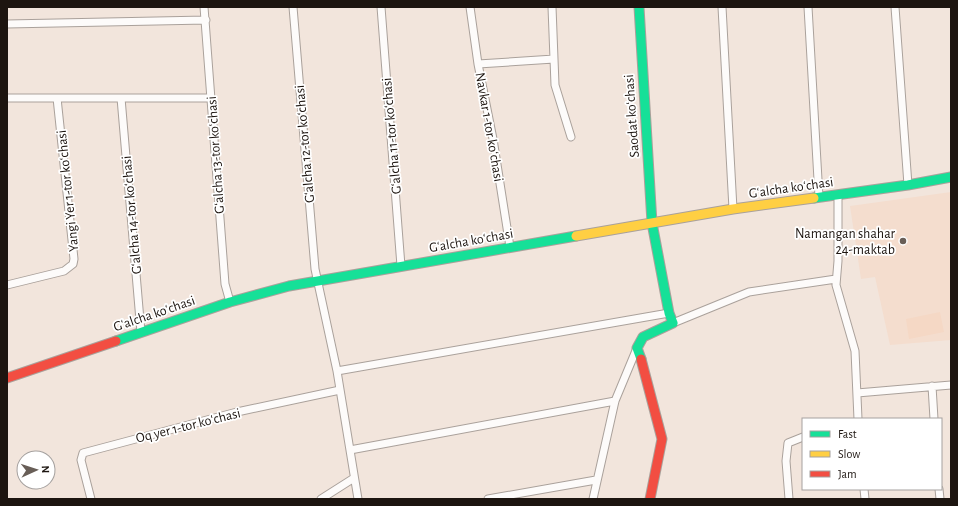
<svg xmlns="http://www.w3.org/2000/svg" width="958" height="506" font-family="'Alegreya Sans',sans-serif">
<rect width="100%" height="100%" fill="#f2e5dc"/>
<path fill="#f4ddce" d="M 951,192 L 951,340 L 890,345 L 875,277 L 861,279 L 850,206 Z"/>
<path fill="#f5d8c5" d="M 940,312 L 944,332 L 909,339 L 906,319 Z"/>
<g fill="none" stroke-linecap="round" stroke-linejoin="round">
<defs>
<path id="street" d="M 204,7 L 225,284 L 230,302
M 293,7 L 315,269 L 337,371 L 358,499
M 381,7 L 401,266
M 470,7 L 478,64 L 493,139 L 510,247
M 552,7 L 555,85 L 571,137
M 722,7 L 733,209
M 808,7 L 819,197
M 895,7 L 908,185
M 7,24 L 206,20
M 478,64 L 554,59
M 7,98 L 211,98
M 121,98 L 141,332
M 838,195 L 838,261 L 836,285 L 855,351 L 858,419
M 7,285 L 64,271 L 73,264 L 74,259 L 57,98
M 673,323 L 749,292 L 836,279
M 337,371 L 669,313
M 932,386 L 934,419
M 857,393 L 951,385
M 350,450 L 615,401
M 864,489 L 865,499
M 939,489 L 940,499
M 91,499 L 81,460 L 83,453 L 237,412 L 340,390
M 321,499 L 354,478
M 488,499 L 596,480
M 593,499 L 615,401 L 637,348
M 789,499 L 786,461 L 788,443 L 803,437"/>
<path id="fast" d="M 639,7 L 652,223 L 669,313 L 673,323 L 643,337 L 637,348 L 641,359
M 814,198 L 908,185 L 951,177
M 116,341 L 230,302 L 289,286 L 576,236"/>
<path id="slow" d="M 576,236 L 733,209 L 814,198"/>
<path id="jam" d="M 641,359 L 662,439 L 650,499
M 7,378 L 116,341"/>
</defs>
<use href="#street" stroke="#aaa19b" stroke-width="9"/>
<use href="#fast" stroke="#aaa19b" stroke-width="11"/>
<use href="#slow" stroke="#aaa19b" stroke-width="11"/>
<use href="#jam" stroke="#aaa19b" stroke-width="11"/>
<use href="#street" stroke="#fdfbfa" stroke-width="7"/>
<use href="#fast" stroke="#16e098" stroke-width="9"/>
<use href="#slow" stroke="#ffcf43" stroke-width="9"/>
<use href="#jam" stroke="#f24e42" stroke-width="9"/>
</g>
<circle fill="#685e57" stroke="#fff" stroke-width="1.5" cx="903" cy="241" r="4"/>
<g text-anchor="middle" stroke-width="3.5" stroke-linejoin="round" paint-order="stroke">
<g font-size="14" fill="#1d1510" stroke="#fff">
<text transform="translate(631 116) rotate(-94)" y="5">Saodat koʻchasi</text>
<text transform="translate(490 127) rotate(80)" y="5">Navkar 1-tor koʻchasi</text>
<text transform="translate(391 136) rotate(-95)" y="5">Gʻalcha 11-tor koʻchasi</text>
<text transform="translate(304 144) rotate(-95)" y="5">Gʻalcha 12-tor koʻchasi</text>
<text transform="translate(215 155) rotate(-94)" y="5">Gʻalcha 13-tor koʻchasi</text>
<text transform="translate(791 187) rotate(-8)" y="5">Gʻalcha koʻchasi</text>
<text transform="translate(67 191) rotate(-96)" y="5">Yangi Yer 1-tor koʻchasi</text>
<text transform="translate(131 215) rotate(-95)" y="5">Gʻalcha 14-tor koʻchasi</text>
<text transform="translate(471 240) rotate(-10)" y="5">Gʻalcha koʻchasi</text>
<text transform="translate(154 313) rotate(-19)" y="5">Gʻalcha koʻchasi</text>
<text transform="translate(188 425) rotate(-14)" y="5">Oq yer 1-tor koʻchasi</text>
</g>
<g font-size="14" fill="#1d1510" stroke="#fff" text-anchor="end">
<text x="895" y="238">Namangan shahar<tspan x="895" dy="16">24-maktab</tspan></text>
</g>
</g>
<rect width="958" height="506" fill="none" stroke="#1d1510" stroke-width="16"/>
<rect x="802" y="418" width="140" height="72" fill="#ffffff" stroke="#a5a19f"/>
<rect x="810" y="431" width="20" height="6" fill="#16e098" stroke="#a5a19f"/>
<text x="838" y="438" font-size="12" fill="#1d1510">Fast</text>
<rect x="810" y="451" width="20" height="6" fill="#ffcf43" stroke="#a5a19f"/>
<text x="838" y="458" font-size="12" fill="#1d1510">Slow</text>
<rect x="810" y="471" width="20" height="6" fill="#f24e42" stroke="#a5a19f"/>
<text x="838" y="478" font-size="12" fill="#1d1510">Jam</text>
<g transform="translate(36 470) rotate(87)"><circle r="19" fill="#ffffff" stroke="#a5a19f"/>
<path d="M0-3L7 15L0 10L-7 15Z" fill="#685e57"/>
<text y="-6" font-size="11" font-weight="bold" text-anchor="middle" fill="#1d1510">N</text>
</g>
</svg>
